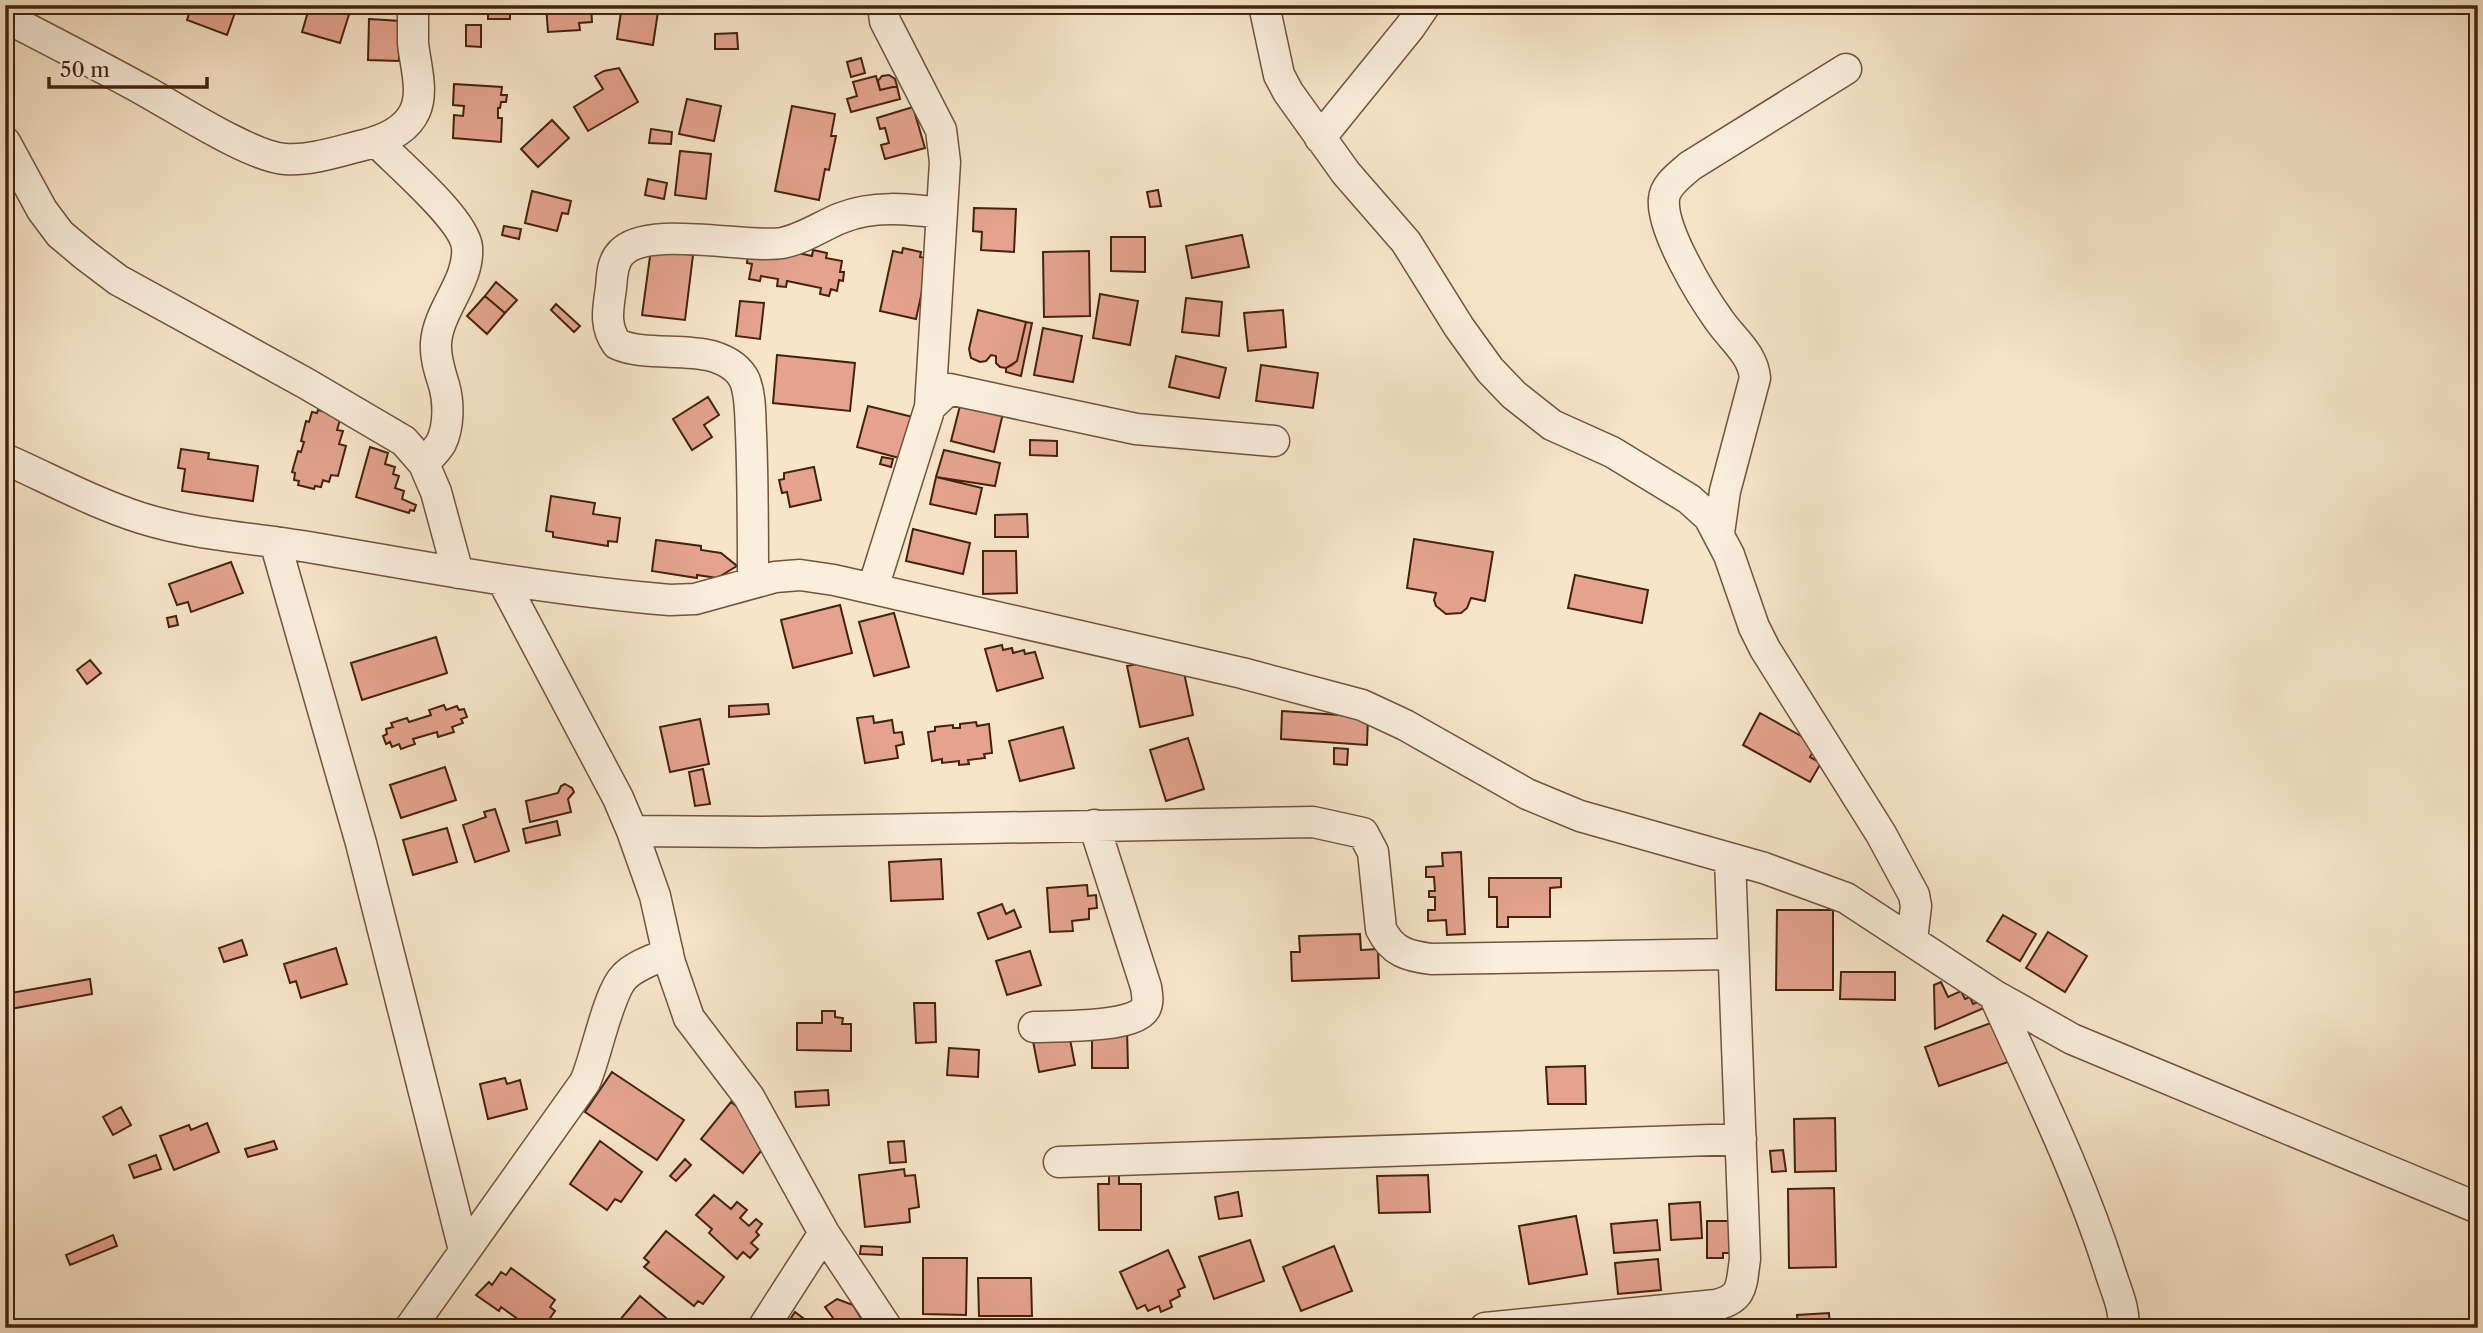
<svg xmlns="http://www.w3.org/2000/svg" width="2483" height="1333" font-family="'Libre Caslon Text',serif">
<rect width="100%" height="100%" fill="#f7e5ca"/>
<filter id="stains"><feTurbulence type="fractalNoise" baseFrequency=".00286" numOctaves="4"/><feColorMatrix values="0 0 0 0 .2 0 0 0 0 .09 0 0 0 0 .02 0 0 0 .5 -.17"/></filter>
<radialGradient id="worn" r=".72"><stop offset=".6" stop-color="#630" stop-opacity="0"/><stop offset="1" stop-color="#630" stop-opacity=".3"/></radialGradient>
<path fill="#e4a28f" stroke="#43230d" stroke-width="2" d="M 192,5 L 237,7 L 227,35 L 187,20 Z
M 310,5 L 352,5 L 340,43 L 302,32 Z
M 447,5 L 478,5 L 478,11 L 447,11 Z
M 488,5 L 525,5 L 525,12 L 510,13 L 510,19 L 488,19 Z
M 546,5 L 591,5 L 592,22 L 579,23 L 580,30 L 548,32 Z
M 622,5 L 659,5 L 653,45 L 617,39 Z
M 725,5 L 771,5 L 726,12 Z
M 369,19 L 401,21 L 399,61 L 368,60 Z
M 466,25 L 481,25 L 481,47 L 466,46 Z
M 737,33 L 738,49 L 715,49 L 715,34 Z
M 861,58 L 865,73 L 851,77 L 847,62 Z
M 619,68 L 638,102 L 588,131 L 574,107 L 603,89 L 595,76 L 604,71 Z
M 889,75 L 895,79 L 897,86 L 880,90 L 878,81 L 882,76 Z
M 876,76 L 880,90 L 897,86 L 900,99 L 851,112 L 847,99 L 857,96 L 853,82 Z
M 454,84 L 502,87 L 501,95 L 507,95 L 506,102 L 501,102 L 500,108 L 498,108 L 498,118 L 502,118 L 501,142 L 453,138 L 454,115 L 463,116 L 464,106 L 453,105 Z
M 687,99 L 721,106 L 714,141 L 679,134 Z
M 792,106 L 835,114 L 831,136 L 836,136 L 829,170 L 825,169 L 819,200 L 775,191 Z
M 913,107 L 925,148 L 885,159 L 881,145 L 889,143 L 885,128 L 880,129 L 877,118 Z
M 552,120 L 569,138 L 538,167 L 521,149 Z
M 651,129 L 672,132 L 671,144 L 649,143 Z
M 680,151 L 711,154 L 706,199 L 675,195 Z
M 648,179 L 667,183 L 664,199 L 645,195 Z
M 1158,190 L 1161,206 L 1150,207 L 1147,192 Z
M 532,191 L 571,201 L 568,214 L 562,213 L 557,231 L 525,223 Z
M 974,208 L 1016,209 L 1014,252 L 981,250 L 982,232 L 973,231 Z
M 504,226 L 521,229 L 519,239 L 502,235 Z
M 1242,235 L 1249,267 L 1192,278 L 1186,246 Z
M 1111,237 L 1145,237 L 1145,272 L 1111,271 Z
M 903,248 L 921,252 L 920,257 L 929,259 L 916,319 L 880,311 L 893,251 L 902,253 Z
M 651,249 L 693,255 L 685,320 L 642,315 Z
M 813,250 L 827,253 L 826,258 L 842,261 L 840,272 L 844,272 L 843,281 L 839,280 L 837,291 L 831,289 L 829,296 L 820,294 L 821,288 L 787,281 L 786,287 L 777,286 L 778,279 L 761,276 L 760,281 L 749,279 L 752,264 L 747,263 L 748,254 L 789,251 L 812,256 Z
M 1089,251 L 1090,316 L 1044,317 L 1043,252 Z
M 496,282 L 517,300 L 505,313 L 485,296 Z
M 1100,294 L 1138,301 L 1130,345 L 1093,338 Z
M 485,296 L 505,313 L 487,334 L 467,316 Z
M 1186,298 L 1222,302 L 1219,336 L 1182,332 Z
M 740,301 L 764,303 L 760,339 L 736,336 Z
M 556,304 L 580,326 L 574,332 L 551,310 Z
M 978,310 L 1026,322 L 1017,361 L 1012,365 L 1006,368 L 1000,367 L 996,363 L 996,356 L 991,355 L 986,361 L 980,362 L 971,358 L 969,349 Z
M 1283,310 L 1286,347 L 1248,351 L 1244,313 Z
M 1026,322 L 1032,323 L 1021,376 L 1006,372 L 1006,368 L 1017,361 Z
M 1043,328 L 1082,336 L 1073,382 L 1034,375 Z
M 777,355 L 855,363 L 850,411 L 773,403 Z
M 1176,356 L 1226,368 L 1219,398 L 1169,387 Z
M 1261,365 L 1318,373 L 1313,408 L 1256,401 Z
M 708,397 L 719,415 L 704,425 L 712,437 L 692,450 L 673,419 Z
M 961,402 L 1003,413 L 994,452 L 951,441 Z
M 868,406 L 921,419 L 911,461 L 857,447 Z
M 318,410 L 337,415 L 336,419 L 340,420 L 337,430 L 343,431 L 339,444 L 346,446 L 338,476 L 331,475 L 329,482 L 323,480 L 321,487 L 315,486 L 314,489 L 298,485 L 299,481 L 294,480 L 295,473 L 292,472 L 298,451 L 301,452 L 304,442 L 301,441 L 306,421 L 309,422 L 312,412 L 317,413 Z
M 1030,440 L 1057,441 L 1057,456 L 1030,455 Z
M 370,447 L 388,453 L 385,464 L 395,467 L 393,474 L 399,476 L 395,488 L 404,491 L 402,499 L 416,505 L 414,511 L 410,510 L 409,513 L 356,497 Z
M 181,449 L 209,453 L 208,459 L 258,466 L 253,501 L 182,491 L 185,469 L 178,468 Z
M 944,450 L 1000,463 L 995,486 L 936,477 Z
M 882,457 L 893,459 L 891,467 L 880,464 Z
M 814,467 L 821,500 L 790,507 L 787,492 L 782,493 L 779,480 L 784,479 L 784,473 Z
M 936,477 L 982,488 L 976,514 L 930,504 Z
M 551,496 L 595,503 L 593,514 L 620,518 L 617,542 L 608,541 L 608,546 L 553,537 L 553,532 L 546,531 Z
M 1027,514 L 1028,537 L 995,537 L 995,515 Z
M 913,529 L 970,543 L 963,574 L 906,561 Z
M 1414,539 L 1493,552 L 1485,601 L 1471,598 L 1467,608 L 1461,613 L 1446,614 L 1436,606 L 1434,600 L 1436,593 L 1407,588 Z
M 656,540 L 701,546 L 701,550 L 721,553 L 737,566 L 717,578 L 697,575 L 697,578 L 652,571 Z
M 983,551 L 1016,551 L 1017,593 L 983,594 Z
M 231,562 L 243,593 L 191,612 L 188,602 L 177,605 L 169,584 Z
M 1575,575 L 1648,590 L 1642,623 L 1568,608 Z
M 840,605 L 852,653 L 793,668 L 781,620 Z
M 894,613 L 909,667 L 874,676 L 859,622 Z
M 176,616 L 178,625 L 169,627 L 167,618 Z
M 436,637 L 447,673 L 362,700 L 351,663 Z
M 1002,645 L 1003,650 L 1012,648 L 1013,653 L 1024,650 L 1025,654 L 1035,652 L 1043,678 L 997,691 L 985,649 Z
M 90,660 L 101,673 L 87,684 L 77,670 Z
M 1157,660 L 1183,668 L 1193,715 L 1140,727 L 1127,666 Z
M 768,704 L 769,714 L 729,717 L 729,706 Z
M 444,705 L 446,710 L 457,706 L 459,710 L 464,709 L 467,717 L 461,719 L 463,723 L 452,727 L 454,732 L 438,737 L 437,732 L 413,739 L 415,744 L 401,749 L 399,744 L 392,747 L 390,742 L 386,744 L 383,736 L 387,734 L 386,729 L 393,727 L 391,723 L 407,718 L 409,722 L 431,715 L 429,710 Z
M 1282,711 L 1368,717 L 1367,745 L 1281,739 Z
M 1760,713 L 1817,745 L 1810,757 L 1821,763 L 1810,782 L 1743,745 Z
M 873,716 L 874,723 L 892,720 L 894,733 L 902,732 L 904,744 L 896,746 L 898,758 L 865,763 L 857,718 Z
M 700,719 L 709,764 L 670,772 L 660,727 Z
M 976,722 L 977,726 L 989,724 L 992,753 L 984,754 L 985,758 L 968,760 L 969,764 L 959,765 L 959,761 L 942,763 L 942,759 L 932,761 L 928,732 L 935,731 L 935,727 L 953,725 L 953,728 L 960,728 L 960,724 Z
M 1063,727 L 1074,768 L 1020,781 L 1009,741 Z
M 1188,738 L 1204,789 L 1166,801 L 1150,750 Z
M 1334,748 L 1348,749 L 1347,765 L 1334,764 Z
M 445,767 L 456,800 L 401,818 L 390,785 Z
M 703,769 L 710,804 L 695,806 L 689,772 Z
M 565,784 L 572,788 L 574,792 L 568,799 L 571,812 L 530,822 L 526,801 L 558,793 L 561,786 Z
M 495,809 L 509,851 L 475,862 L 463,825 L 486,817 L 484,812 Z
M 557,821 L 560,835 L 526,843 L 523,829 Z
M 447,828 L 457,862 L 413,875 L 403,840 Z
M 1461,852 L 1465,934 L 1447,935 L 1446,920 L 1428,921 L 1428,910 L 1435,910 L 1435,897 L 1429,897 L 1429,891 L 1435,891 L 1434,877 L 1426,877 L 1426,867 L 1443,866 L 1442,853 Z
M 941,859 L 943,899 L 891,901 L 889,862 Z
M 1489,878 L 1561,878 L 1561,887 L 1550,888 L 1550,917 L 1508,917 L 1508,927 L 1497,927 L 1497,897 L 1489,897 Z
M 1087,885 L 1088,896 L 1096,895 L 1097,908 L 1089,909 L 1089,919 L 1072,921 L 1073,931 L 1050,932 L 1047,888 Z
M 1002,904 L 1006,914 L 1014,910 L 1021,927 L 988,939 L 978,913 Z
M 1777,910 L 1833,910 L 1833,990 L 1776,990 Z
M 2003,915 L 2036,934 L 2020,961 L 1987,941 Z
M 2048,932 L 2087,956 L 2065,992 L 2026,968 Z
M 1360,934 L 1361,950 L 1378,949 L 1379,978 L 1292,981 L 1291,952 L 1300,952 L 1299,936 Z
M 242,940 L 247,955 L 224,962 L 219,948 Z
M 336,948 L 347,984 L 301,998 L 296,981 L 290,983 L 284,964 Z
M 1030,951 L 1041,985 L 1007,995 L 996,961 Z
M 1841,972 L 1895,972 L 1895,1000 L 1840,999 Z
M 90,979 L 92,994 L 5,1010 L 5,994 Z
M 1941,982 L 1948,997 L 1961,991 L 1965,999 L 1970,997 L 1973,1004 L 1981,1001 L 1984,1008 L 1935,1029 L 1934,985 Z
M 914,1003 L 935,1003 L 936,1042 L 916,1043 Z
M 822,1011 L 835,1011 L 835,1017 L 843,1018 L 842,1024 L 851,1024 L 851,1051 L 797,1050 L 797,1023 L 822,1023 Z
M 1999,1020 L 2014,1060 L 1939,1086 L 1925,1047 Z
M 1068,1029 L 1075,1065 L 1039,1072 L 1032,1036 Z
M 1127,1029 L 1128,1068 L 1092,1068 L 1092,1030 Z
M 949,1048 L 979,1050 L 978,1077 L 947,1075 Z
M 1585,1066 L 1586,1104 L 1548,1104 L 1546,1067 Z
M 612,1072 L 684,1120 L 657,1160 L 585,1112 Z
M 505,1078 L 507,1084 L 520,1080 L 527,1109 L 488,1119 L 480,1084 Z
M 828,1090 L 829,1105 L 796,1107 L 795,1092 Z
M 731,1102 L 758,1123 L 751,1132 L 766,1145 L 743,1173 L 701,1139 Z
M 121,1107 L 131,1125 L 113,1135 L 103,1117 Z
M 1835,1118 L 1836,1171 L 1795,1172 L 1794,1119 Z
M 207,1123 L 219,1152 L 174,1170 L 160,1136 L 189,1125 L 191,1130 Z
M 274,1141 L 277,1149 L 248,1157 L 245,1149 Z
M 600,1141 L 642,1172 L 621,1202 L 615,1199 L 607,1210 L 570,1184 Z
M 904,1141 L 906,1162 L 890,1163 L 888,1142 Z
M 1783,1150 L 1786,1171 L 1772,1172 L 1770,1151 Z
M 156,1155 L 161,1169 L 134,1178 L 129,1165 Z
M 685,1159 L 691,1165 L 676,1181 L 670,1176 Z
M 904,1169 L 905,1176 L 915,1175 L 919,1207 L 909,1209 L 910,1222 L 865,1227 L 859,1175 Z
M 1109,1172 L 1119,1172 L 1119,1184 L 1141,1184 L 1141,1230 L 1099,1230 L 1098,1184 L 1109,1184 Z
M 1428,1175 L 1430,1212 L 1379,1213 L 1377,1176 Z
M 1834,1188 L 1836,1267 L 1789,1268 L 1788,1189 Z
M 1238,1192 L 1242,1216 L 1219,1219 L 1215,1197 Z
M 714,1195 L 731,1209 L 737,1202 L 747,1210 L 740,1218 L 749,1226 L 756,1219 L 762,1224 L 756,1232 L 759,1235 L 751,1243 L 758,1249 L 750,1258 L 743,1252 L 737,1259 L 709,1233 L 712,1229 L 696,1215 Z
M 1700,1202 L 1702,1238 L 1671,1240 L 1669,1204 Z
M 1576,1216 L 1587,1274 L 1529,1284 L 1519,1226 Z
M 1657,1220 L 1660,1250 L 1614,1253 L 1611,1224 Z
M 1707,1221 L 1736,1221 L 1736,1253 L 1723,1253 L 1723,1258 L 1707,1258 Z
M 666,1231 L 724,1277 L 703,1304 L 698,1301 L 694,1306 L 644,1267 L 649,1262 L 644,1258 Z
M 113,1235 L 117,1246 L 70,1265 L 66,1255 Z
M 1250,1240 L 1264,1281 L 1214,1299 L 1199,1257 Z
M 861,1246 L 882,1247 L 882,1255 L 860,1254 Z
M 1334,1246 L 1352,1291 L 1301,1311 L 1283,1267 Z
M 1168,1250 L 1185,1287 L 1178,1290 L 1180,1296 L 1170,1301 L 1172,1307 L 1161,1312 L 1159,1306 L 1148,1311 L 1145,1305 L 1137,1309 L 1120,1272 Z
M 923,1258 L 967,1258 L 966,1315 L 923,1314 Z
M 1658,1259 L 1661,1290 L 1618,1294 L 1615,1263 Z
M 511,1268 L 555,1300 L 550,1307 L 555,1311 L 548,1321 L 553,1325 L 551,1328 L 524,1328 L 526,1325 L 501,1307 L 499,1311 L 476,1295 L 489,1282 L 492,1285 L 501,1272 L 506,1275 Z
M 978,1278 L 1031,1278 L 1032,1316 L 979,1316 Z
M 640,1296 L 678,1328 L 613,1328 Z
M 837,1299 L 853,1305 L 867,1328 L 830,1328 L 826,1323 L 833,1318 L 825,1307 Z
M 795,1312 L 811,1324 L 808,1328 L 798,1328 L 789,1321 Z
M 1829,1313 L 1830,1328 L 1798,1328 L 1797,1315 Z"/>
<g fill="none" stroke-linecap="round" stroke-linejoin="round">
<defs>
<path id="minor" d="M 1264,5 L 1279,75 L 1288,92 L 1346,173 L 1406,242 L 1459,327 L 1490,370 L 1514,395 L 1552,425 L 1612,452 L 1689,499 L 1709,517 L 1729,555 L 1754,627 L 1765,649 L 1881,834 L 1914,895 L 1916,906 L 1912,940
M 5,17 C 53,42 100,66 147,92 C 179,110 252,157 285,159 C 311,161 339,151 364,145 C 384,140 406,131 415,111 C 424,91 415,64 413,43 C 413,30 413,18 413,5
M 1320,138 L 1410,27 L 1425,5
M 5,142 L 42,210 L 60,234 L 85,255 L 118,280 L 307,384 L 404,441 L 424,464 L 436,492 L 458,573
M 377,142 C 397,163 464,219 467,247 C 470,281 438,310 436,343 C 435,358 440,372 444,385 C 449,402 449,427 441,443 C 437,450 429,457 424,464
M 930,407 L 949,389 L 1136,429 L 1274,441
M 5,459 C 50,479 94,503 141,518 C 195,535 253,538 308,547 C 429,568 549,590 670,600 L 695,599 L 775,577 L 800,575 L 834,580 L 1242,673 L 1362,705 L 1405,725 L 1527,794 L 1580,816 L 1764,868 L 1846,898 L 1994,995 L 2072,1039 L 2478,1208
M 1719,533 L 1725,491 L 1755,378 C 1753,354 1732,339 1719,320 C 1701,295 1661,229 1664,199 C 1665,185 1680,175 1690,166 L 1846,69
M 275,542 L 361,843 L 464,1250
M 503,581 L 618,798 L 632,831 L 655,896 L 670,963 L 689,1018 L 749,1097 L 824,1233 L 887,1328
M 753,583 C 753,533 753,483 751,433 C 750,416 751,397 745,381 C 739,367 725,360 712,356 C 682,348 643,356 617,344 C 604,326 608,309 611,288 C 612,276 612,262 621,253 C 647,224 745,249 782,243 C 803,239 821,226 841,218 C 873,205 907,209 941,213
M 873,588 L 930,407 L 945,162 L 941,130 L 885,21 L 883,5
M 632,831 L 762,832 L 1313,822 L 1363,833 L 1373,852 L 1381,929 C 1392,952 1408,956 1431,959 L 1732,954
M 1994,995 C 2035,1086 2080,1176 2110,1271 C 2115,1288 2126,1310 2123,1328
M 1034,1027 C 1056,1026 1134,1028 1145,1009 C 1149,1002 1147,994 1146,987 L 1094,825
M 1059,1162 L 1741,1139
M 410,1328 L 585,1082 C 596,1058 608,992 625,976 C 636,965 653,960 668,953
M 763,1328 L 824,1233
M 1485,1328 L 1716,1305 C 1744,1298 1741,1285 1745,1259 L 1730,859"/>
</defs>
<use href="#minor" stroke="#70543c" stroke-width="33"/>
<use href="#minor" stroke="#faeedd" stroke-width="30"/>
</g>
<rect width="2483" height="1333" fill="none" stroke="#f7e5ca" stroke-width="28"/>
<rect x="7" y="7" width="2469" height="1319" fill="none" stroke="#43230d" stroke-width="3.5"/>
<rect x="14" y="14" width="2455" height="1305" fill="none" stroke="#43230d" stroke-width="2"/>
<path d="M49 77v10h158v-10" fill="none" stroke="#43230d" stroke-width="3.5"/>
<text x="60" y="77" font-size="21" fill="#43230d" stroke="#faeedd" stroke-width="5" paint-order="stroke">50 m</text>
<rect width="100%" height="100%" filter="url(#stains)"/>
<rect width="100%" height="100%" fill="url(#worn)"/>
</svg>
